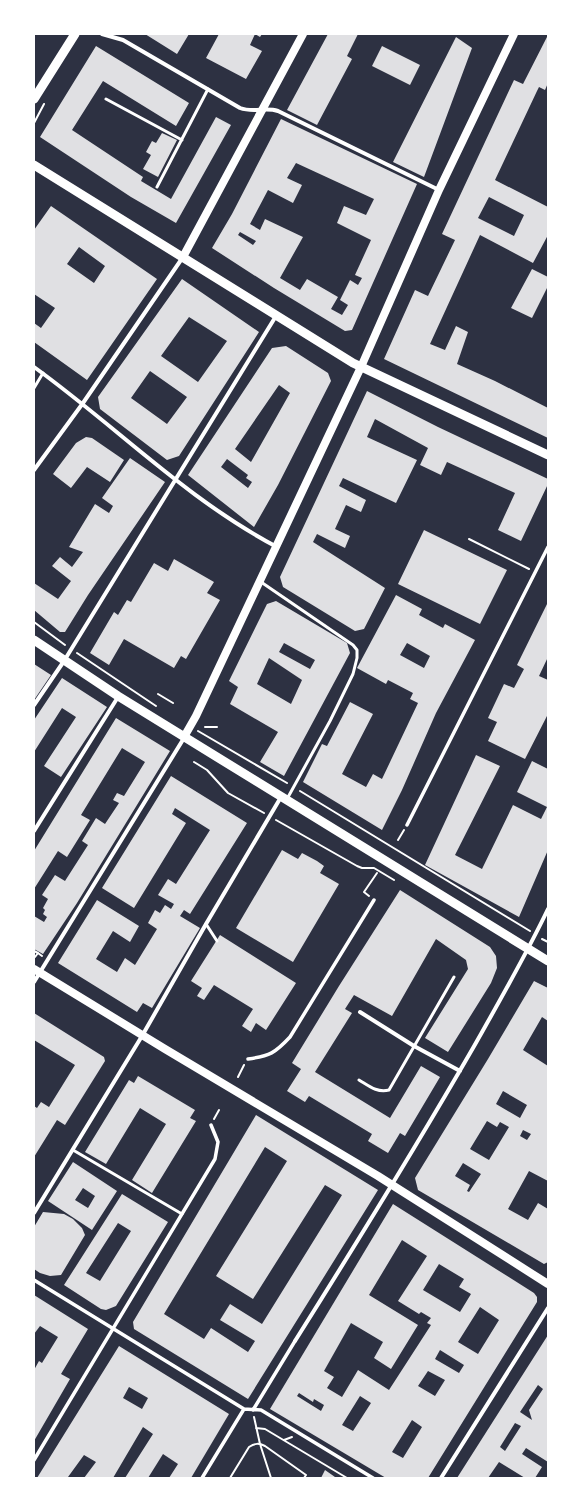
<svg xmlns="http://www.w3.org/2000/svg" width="582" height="1512" font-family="Roboto,sans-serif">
<rect width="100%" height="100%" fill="#2d3142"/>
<path fill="#e0e0e3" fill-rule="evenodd" d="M 145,34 L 189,34 L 177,54 Z
M 219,34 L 231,34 L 234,35 L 234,34 L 262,34 L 260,37 L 255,34 L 250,45 L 262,51 L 246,79 L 206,58 Z
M 328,34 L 358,34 L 347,56 L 352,59 L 317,125 L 287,110 Z
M 548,35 L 548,83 L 545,90 L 539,87 L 537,91 L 495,180 L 548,207 L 548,235 L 533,263 L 480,235 L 430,344 L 445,350 L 456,326 L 468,332 L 457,364 L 495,381 L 548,408 L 548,438 L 384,359 L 415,290 L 428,296 L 455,240 L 442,234 L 514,80 L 523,84 ZM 489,197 L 524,215 L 514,236 L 478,218 Z
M 456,37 L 472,48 L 424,177 L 393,162 Z
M 96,46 L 189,103 L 176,126 L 103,81 L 72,130 L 143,177 L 141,181 L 171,199 L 216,117 L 231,125 L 176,223 L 131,197 L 40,137 Z
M 382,46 L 420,65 L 410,85 L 372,66 Z
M 281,119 L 417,184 L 352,330 L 345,331 L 274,288 L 212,248 L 232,214 ZM 296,163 L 374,199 L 366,215 L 344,206 L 337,223 L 371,240 L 355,275 L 362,278 L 358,285 L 350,280 L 340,300 L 348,305 L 342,315 L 331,309 L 338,297 L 307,279 L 300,290 L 280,278 L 303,237 L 265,219 L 260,230 L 250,224 L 268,190 L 293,203 L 302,185 L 287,178 ZM 240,232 L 256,241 L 253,245 L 238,235 Z
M 162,133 L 177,140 L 158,177 L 143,169 L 151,155 L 146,152 L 152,141 L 156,143 Z
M 51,206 L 157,279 L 87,380 L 34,342 L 34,323 L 41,328 L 55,308 L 34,294 L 34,230 ZM 79,247 L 105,266 L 94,283 L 67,264 Z
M 532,269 L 548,277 L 548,286 L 532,318 L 511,308 Z
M 182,279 L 259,332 L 179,456 L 167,460 L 100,409 L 98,397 ZM 189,317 L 227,341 L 198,382 L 161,356 ZM 150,371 L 187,397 L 167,424 L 131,398 Z
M 286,346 L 328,373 L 331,381 L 278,485 L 254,527 L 188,475 L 272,348 ZM 279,385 L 290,393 L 251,462 L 235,449 ZM 227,459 L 248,475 L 246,478 L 252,482 L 248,488 L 221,467 Z
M 367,391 L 438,427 L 548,479 L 548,484 L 521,541 L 498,530 L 515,493 L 447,462 L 441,475 L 420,465 L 428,448 L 375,419 L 367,437 L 417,460 L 396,503 L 343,478 L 339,486 L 366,500 L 361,512 L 346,505 L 335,529 L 350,536 L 345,548 L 317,534 L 313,542 L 385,588 L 364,629 L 355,631 L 283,587 L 280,577 Z
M 86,437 L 92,438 L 124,460 L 110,482 L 87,467 L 71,488 L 53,474 L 76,443 Z
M 130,458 L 165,482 L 88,595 L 65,632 L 60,632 L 34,610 L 34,583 L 58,599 L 71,581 L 52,566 L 60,557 L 72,567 L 83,552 L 69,547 L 95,504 L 109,513 L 113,506 L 102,498 Z
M 424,530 L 507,570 L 480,624 L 398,584 Z
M 174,559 L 214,582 L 207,593 L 220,600 L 186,659 L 181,656 L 174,668 L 124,639 L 109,665 L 90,653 L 114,612 L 118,615 L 127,600 L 131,602 L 154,563 L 168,571 Z
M 396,595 L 422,609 L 419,615 L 443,628 L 445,624 L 475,640 L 436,713 L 402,790 L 382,830 L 303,782 L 322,744 L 327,746 L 350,702 L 373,714 L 342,774 L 366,787 L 373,774 L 382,779 L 418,703 L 410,699 L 413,693 L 388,680 L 386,684 L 357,668 ZM 407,643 L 430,656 L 424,668 L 400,655 Z
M 276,601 L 347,643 L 350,653 L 284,776 L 260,762 L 278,732 L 230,704 L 238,687 L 229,681 L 267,604 ZM 284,643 L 315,660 L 310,669 L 279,652 ZM 269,658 L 302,680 L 291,704 L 257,684 Z
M 548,602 L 548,657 L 539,676 L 548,680 L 548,714 L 525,759 L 488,741 L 497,722 L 488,718 L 504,684 L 514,688 L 524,669 L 517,665 Z
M 34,664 L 51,675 L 34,700 Z
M 62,678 L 107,707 L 61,777 L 44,766 L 76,717 L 62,708 L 34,752 L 34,720 Z
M 116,718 L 170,751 L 77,903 L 43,954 L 34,949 L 34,916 L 44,922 L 47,917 L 43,914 L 45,910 L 43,908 L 48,899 L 42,895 L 55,875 L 65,881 L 88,845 L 82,841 L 96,818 L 105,824 L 119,803 L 113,800 L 117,793 L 124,796 L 145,762 L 122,748 L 81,815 L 90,820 L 67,857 L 58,851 L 34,889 L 34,851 Z
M 476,755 L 500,766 L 455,855 L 482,869 L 513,805 L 541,819 L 547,807 L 517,792 L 532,761 L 548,769 L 548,850 L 519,917 L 425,865 Z
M 171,776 L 247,823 L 190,914 L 184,910 L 180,916 L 200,928 L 152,1008 L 143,1003 L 137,1012 L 58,963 L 97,900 L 139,926 L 130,942 L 113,931 L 96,959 L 117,972 L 125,958 L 135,965 L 157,929 L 148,923 L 155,910 L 160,913 L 165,905 L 171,909 L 174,904 L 158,895 L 168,879 L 176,884 L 210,830 L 175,808 L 172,814 L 186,823 L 134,908 L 102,888 Z
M 282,850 L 298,859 L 302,853 L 317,861 L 324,866 L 320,873 L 339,884 L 293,962 L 236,928 Z
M 400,890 L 490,947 L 496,956 L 497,968 L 491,983 L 448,1052 L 425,1038 L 468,969 L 466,960 L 436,939 L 392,1016 L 354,995 L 345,1009 L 352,1013 L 315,1072 L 390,1118 L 421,1066 L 440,1077 L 405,1136 L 400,1133 L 388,1153 L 368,1141 L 372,1134 L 309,1096 L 305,1102 L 287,1091 L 301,1069 L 292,1063 L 339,986 Z
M 220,935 L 296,983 L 266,1030 L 256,1023 L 251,1032 L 242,1026 L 253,1009 L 214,985 L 204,1000 L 197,996 L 202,988 L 191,981 Z
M 534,981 L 548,988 L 548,1021 L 542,1017 L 523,1050 L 548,1066 L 548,1181 L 529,1171 L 508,1209 L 528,1220 L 538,1203 L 548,1209 L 548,1262 L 544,1264 L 418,1190 L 415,1178 L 488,1059 ZM 503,1091 L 527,1105 L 520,1118 L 496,1104 ZM 487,1121 L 497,1127 L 500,1122 L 509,1127 L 489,1160 L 470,1149 ZM 523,1130 L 531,1134 L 527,1140 L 520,1136 ZM 463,1163 L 481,1174 L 469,1192 L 467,1191 L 470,1185 L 455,1176 Z
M 34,1013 L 104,1057 L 105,1061 L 65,1125 L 57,1120 L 34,1157 L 34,1106 L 37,1108 L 41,1102 L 49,1107 L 75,1065 L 34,1040 Z
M 138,1076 L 195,1110 L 190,1118 L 196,1121 L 152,1193 L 132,1180 L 166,1124 L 140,1108 L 106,1164 L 85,1152 L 129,1080 L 134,1083 Z
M 256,1115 L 378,1190 L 248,1399 L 134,1329 L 133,1322 ZM 265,1147 L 287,1161 L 216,1276 L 253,1299 L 325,1185 L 342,1195 L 262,1324 L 230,1304 L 220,1320 L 255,1341 L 248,1352 L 211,1328 L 204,1339 L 164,1314 Z
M 73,1162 L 117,1191 L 92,1230 L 48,1201 ZM 83,1188 L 95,1196 L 88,1208 L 75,1200 Z
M 122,1194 L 168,1222 L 116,1306 L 106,1310 L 101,1309 L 64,1285 ZM 118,1223 L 131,1231 L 100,1281 L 86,1273 Z
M 393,1204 L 534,1293 L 537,1297 L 537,1302 L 428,1478 L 386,1478 L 270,1409 ZM 402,1240 L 427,1256 L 398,1301 L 419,1314 L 421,1312 L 431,1318 L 427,1323 L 431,1325 L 389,1390 L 358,1370 L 342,1397 L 327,1388 L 334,1377 L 324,1371 L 351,1323 L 383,1342 L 374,1358 L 391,1369 L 418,1325 L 369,1295 ZM 439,1264 L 464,1279 L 459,1287 L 471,1294 L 460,1312 L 423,1290 ZM 480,1307 L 499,1320 L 478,1354 L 458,1342 ZM 440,1350 L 464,1365 L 459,1373 L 435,1359 ZM 428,1371 L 445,1380 L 435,1396 L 418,1386 ZM 299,1393 L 313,1402 L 314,1399 L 324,1405 L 321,1411 L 297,1396 ZM 360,1396 L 371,1403 L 353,1431 L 342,1425 ZM 412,1420 L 422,1427 L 403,1458 L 392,1452 Z
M 43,1212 L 64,1214 L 73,1219 L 82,1228 L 85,1235 L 61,1275 L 50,1276 L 40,1273 L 34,1269 L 34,1227 Z
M 34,1295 L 88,1329 L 61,1374 L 70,1379 L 34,1441 L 34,1370 L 39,1361 L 42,1363 L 58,1337 L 40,1326 L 34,1334 Z
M 548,1335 L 548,1462 L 526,1448 L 522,1454 L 542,1467 L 535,1478 L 525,1478 L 499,1462 L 488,1478 L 457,1478 ZM 538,1385 L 543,1389 L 529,1410 L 532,1420 L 520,1412 ZM 515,1423 L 521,1426 L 505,1451 L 500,1447 Z
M 119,1346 L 229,1414 L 191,1478 L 169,1478 L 178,1464 L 163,1454 L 148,1478 L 125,1478 L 153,1434 L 143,1427 L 113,1478 L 84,1478 L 96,1462 L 84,1455 L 68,1477 L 69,1478 L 37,1478 ZM 129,1387 L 148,1398 L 142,1409 L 123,1398 Z
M 325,1470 L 335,1477 L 335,1478 L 321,1478 Z"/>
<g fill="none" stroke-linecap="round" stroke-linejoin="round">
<path stroke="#fff" stroke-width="2" d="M 34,123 L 44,104
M 469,539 L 529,569
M 34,622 L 65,645
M 77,653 L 156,706
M 158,694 L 173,703
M 205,727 L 217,727
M 198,731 L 287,783
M 194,762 L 207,770 L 228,793 L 264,813
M 300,791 L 530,931
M 276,820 L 357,866 L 362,868 L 374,868 L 394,880
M 398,840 L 404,830
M 369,896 L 364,892 L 377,873
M 542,939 L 548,942
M 34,951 L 38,953
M 35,957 L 38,953 L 42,956
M 238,1077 L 244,1065
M 214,1119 L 219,1110
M 254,1417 L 260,1444 L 271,1478
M 256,1428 L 265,1429 L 347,1478
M 284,1440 L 292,1437
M 230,1478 L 249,1447 C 255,1443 259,1443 265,1446 L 306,1475 L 304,1478"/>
<path stroke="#fff" stroke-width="3" d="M 106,99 L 182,140
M 157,187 L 208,89
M 34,388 L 43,373
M 261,582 L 353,645 L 357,650 L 357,658 L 353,674 L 330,721 L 287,799
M 206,924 L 217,941
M 359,1080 C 369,1086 377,1093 389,1090 L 454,977
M 73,1150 L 182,1214"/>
<path stroke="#fff" stroke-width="3.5" d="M 407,825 L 548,547
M 248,1059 C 270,1056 275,1053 290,1037 L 374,900
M 34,1280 L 244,1409 L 261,1410 L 373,1478
M 253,1410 L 295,1341
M 34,1460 L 215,1159 L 218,1142 L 211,1125
M 202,1478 L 244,1409"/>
<path stroke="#fff" stroke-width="4" d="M 102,34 L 123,40 L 240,108 C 253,113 265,107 278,111 L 439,190
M 34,367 C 116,426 186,499 277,547
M 34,470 L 83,403 L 183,257
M 34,705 L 64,661 L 276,316
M 34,831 L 118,697
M 34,982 L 184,738
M 360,1012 L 414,1046 L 460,1071
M 34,1213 L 142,1036 L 206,924 L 281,797
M 295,1341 C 356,1244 416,1147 473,1048 C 499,1002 525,957 548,909
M 441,1478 L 548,1308"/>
<path stroke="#fff" stroke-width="8" d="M 183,257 L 303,34
M 184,737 L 196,716 L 361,367 L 439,190 L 514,34
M 34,969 L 165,1049 L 378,1176 L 548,1284"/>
<path stroke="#fff" stroke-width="9" d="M 34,99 L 75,34
M 34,165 L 353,363 L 548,455
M 34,640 L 118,696 L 548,961"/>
</g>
<rect width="582" height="1512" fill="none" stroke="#ffffff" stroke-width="70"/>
</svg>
